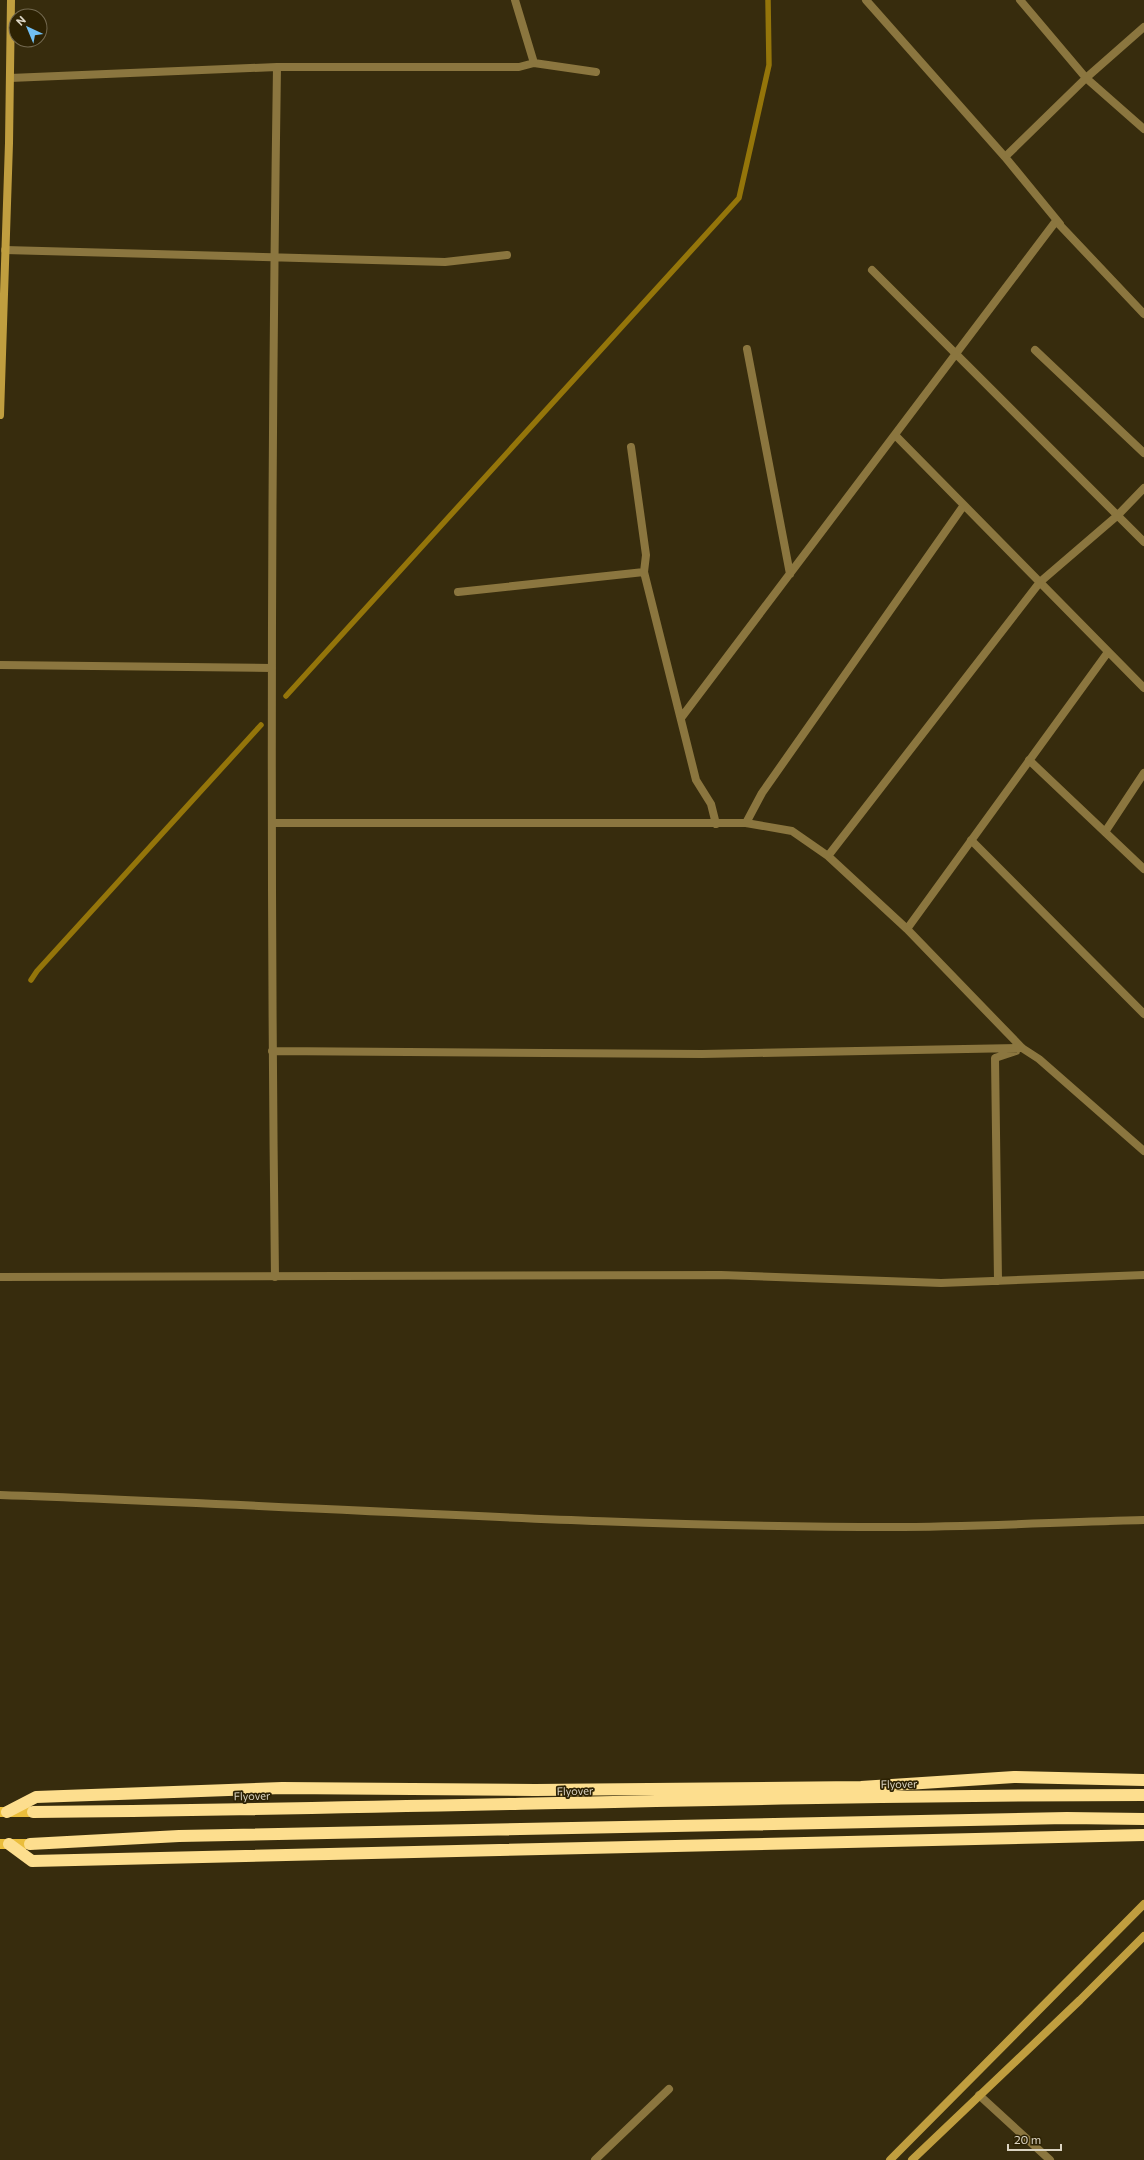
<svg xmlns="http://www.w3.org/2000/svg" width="1144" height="2160" font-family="Commissioner,sans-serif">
<rect width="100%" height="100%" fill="#372c0d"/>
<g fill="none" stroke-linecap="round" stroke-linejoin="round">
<path stroke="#94750a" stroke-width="5.5" d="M 286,696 L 739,198 L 769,65 L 768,0
M 31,980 L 37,971 L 261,725"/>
<path stroke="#8b763f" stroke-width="8" d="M 515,0 L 534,63
M 866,0 L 1005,157
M 1020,0 L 1086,78 L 1144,129
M 10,78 L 277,67 L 519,67 L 534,63 L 596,72
M 1060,224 L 1005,157 L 1086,78 L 1144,27
M 5,250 L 445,262 L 507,255
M 872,270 L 1144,542
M 747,349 L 790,574
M 1035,350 L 1144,453
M 895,435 L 1144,688
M 631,447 L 646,555 L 644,572 L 696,780 L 711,804 L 716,824
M 458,592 L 644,572
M 0,665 L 272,668
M 681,718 L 1056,221 L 1144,314
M 1029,760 L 1144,869
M 273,823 L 746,823 L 792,831 L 828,856 L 907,929 L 1022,1048 L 1039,1059 L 1144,1151
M 746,823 L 762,793 L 964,505
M 1105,832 L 1144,773
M 971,840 L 1144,1014
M 828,856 L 1040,582 L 1118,515 L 1144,488
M 907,929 L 1108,652
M 272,1051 L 702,1054 L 1022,1048
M 0,1277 L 721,1275 L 941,1283 L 1144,1275
M 275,1277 C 270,874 271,470 277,67
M 998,1281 L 995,1058 L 1016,1051
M 0,1495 C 297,1505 594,1527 891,1527 C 975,1527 1060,1522 1144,1520
M 979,2095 L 1050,2160
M 595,2160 L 669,2089"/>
<path stroke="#c09e3f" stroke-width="8" d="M 0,415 L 9,143 L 11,0
M 890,2160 L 1144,1904
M 912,2160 L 1080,2000 L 1144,1936"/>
<path stroke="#eabd3b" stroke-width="10" d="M 0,1812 L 33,1812
M 0,1844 L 30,1844"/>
<path stroke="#fdde8e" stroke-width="12" d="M 7,1812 L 36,1797 L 282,1788 L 535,1790 L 861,1787 L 1014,1777 L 1144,1780
M 33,1812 C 403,1809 774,1795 1144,1795
M 9,1844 L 32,1861 L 1144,1835
M 30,1844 L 179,1836 L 1067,1818 L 1144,1819"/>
</g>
<g text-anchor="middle" stroke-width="3.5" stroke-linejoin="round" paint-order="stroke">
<g font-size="11" fill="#dbd4c3" stroke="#2d2203">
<text transform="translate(899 1784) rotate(-1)" y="4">Flyover</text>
<text transform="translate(575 1791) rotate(-1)" y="4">Flyover</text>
<text transform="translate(252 1796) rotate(-1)" y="4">Flyover</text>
</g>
</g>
<g transform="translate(28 28) rotate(316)"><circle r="19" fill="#2d2203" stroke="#736950"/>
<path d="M0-3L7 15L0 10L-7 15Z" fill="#72c1f5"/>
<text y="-6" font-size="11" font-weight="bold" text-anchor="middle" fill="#dbd4c3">N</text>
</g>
<path d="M1008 2144v6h53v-6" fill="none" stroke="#dbd4c3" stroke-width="2"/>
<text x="1014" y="2144" font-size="12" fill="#dbd4c3" stroke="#2d2203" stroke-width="3" paint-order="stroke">20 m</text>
</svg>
